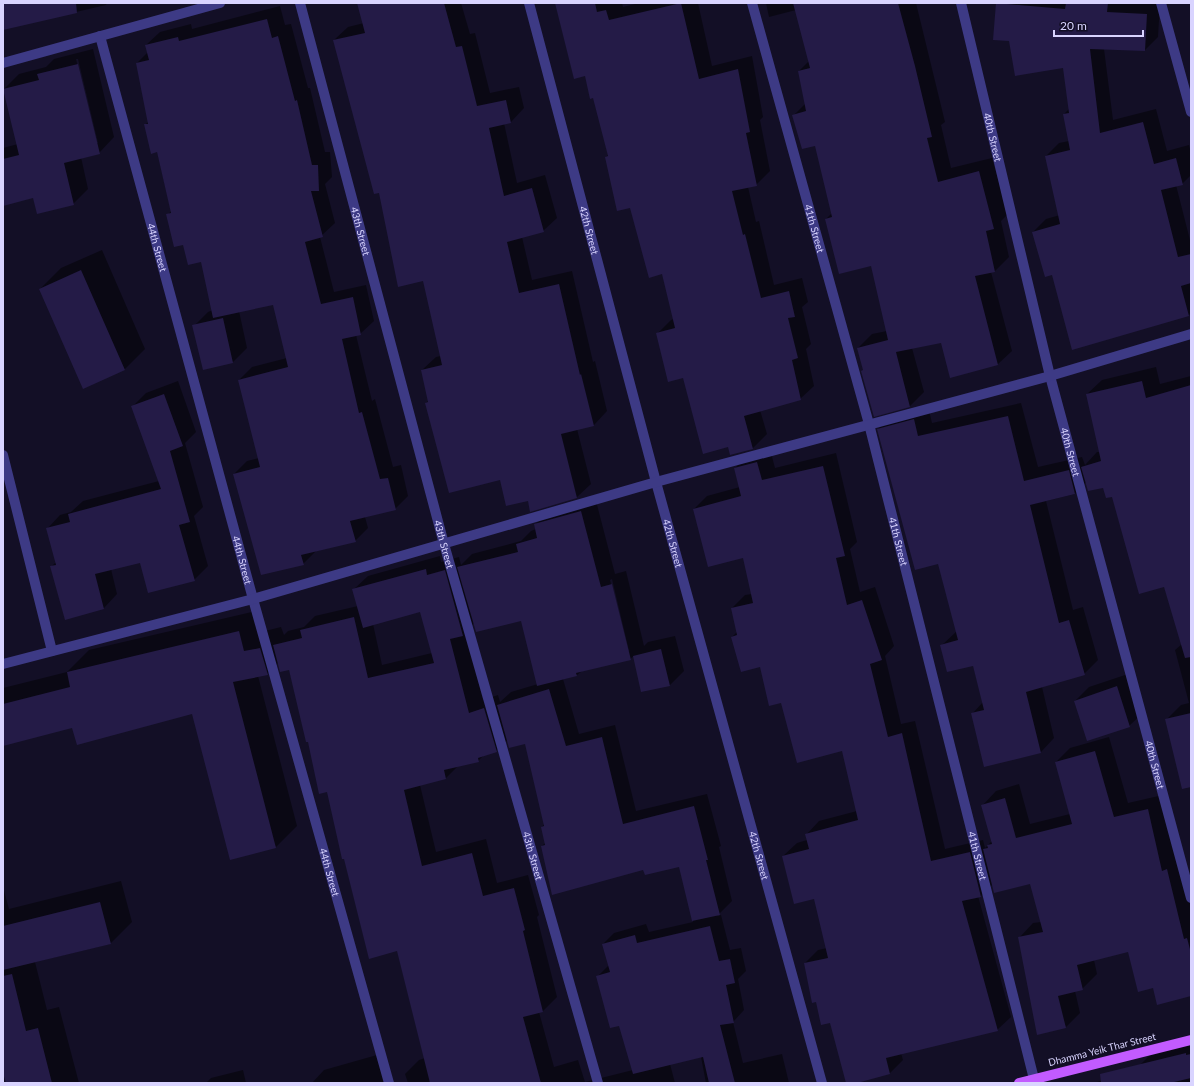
<svg xmlns="http://www.w3.org/2000/svg" width="1194" height="1086" font-family="Lato,sans-serif">
<rect width="100%" height="100%" fill="#130f26"/>
<path fill="#0007" fill-rule="evenodd" d="M 3,3 L 107,3 L 106,5 L 3,29 Z
M 358,3 L 461,3 L 470,34 L 475,33 L 490,93 L 519,87 L 524,108 L 511,122 L 504,123 L 517,183 L 545,175 L 557,218 L 543,231 L 522,237 L 532,280 L 572,271 L 593,362 L 595,361 L 607,411 L 594,425 L 577,429 L 591,484 L 577,497 L 531,510 L 528,499 L 500,479 L 426,403 L 429,400 L 422,370 L 436,357 L 441,356 L 424,280 L 380,191 L 334,40 L 348,27 L 364,23 Z
M 556,3 L 622,3 L 623,7 L 639,3 L 698,3 L 712,66 L 752,56 L 763,117 L 760,120 L 770,171 L 756,185 L 748,187 L 756,222 L 759,221 L 774,285 L 802,278 L 808,302 L 802,307 L 811,344 L 806,349 L 814,386 L 800,399 L 760,410 L 767,434 L 753,448 L 731,454 L 729,446 L 657,334 L 671,320 L 674,319 L 663,273 L 606,157 L 608,155 L 594,97 Z
M 766,3 L 916,3 L 945,122 L 941,125 L 951,168 L 992,158 L 1008,214 L 1001,221 L 1009,257 L 995,271 L 991,272 L 1012,351 L 998,364 L 941,342 L 912,348 L 924,392 L 910,406 L 875,415 L 858,348 L 872,334 L 887,331 L 872,265 L 826,219 L 832,213 L 816,145 L 793,116 L 806,103 L 799,71 L 809,61 L 796,10 L 769,17 Z
M 997,3 L 1160,3 L 1158,37 L 1145,50 L 1104,49 L 1113,120 L 1156,109 L 1167,151 L 1189,145 L 1191,153 L 1191,175 L 1182,184 L 1176,185 L 1191,244 L 1191,313 L 1189,315 L 1073,348 L 1053,274 L 1033,232 L 1046,219 L 1060,215 L 1046,156 L 1059,143 L 1069,141 L 1064,114 L 1069,109 L 1064,67 L 1010,40 L 994,39 Z
M 280,6 L 285,25 L 291,24 L 308,88 L 310,88 L 325,152 L 330,152 L 332,177 L 325,184 L 335,223 L 320,237 L 334,292 L 366,285 L 374,321 L 360,334 L 356,335 L 372,401 L 375,399 L 393,467 L 401,465 L 408,496 L 395,509 L 365,517 L 368,528 L 355,541 L 316,551 L 303,564 L 234,474 L 247,461 L 259,458 L 239,380 L 252,367 L 287,358 L 274,304 L 239,311 L 247,348 L 233,362 L 194,326 L 208,312 L 213,310 L 202,260 L 184,244 L 168,215 L 171,211 L 157,151 L 145,125 L 149,121 L 137,63 L 148,52 L 146,45 L 160,32 L 191,24 L 192,29 Z
M 93,49 L 114,137 L 99,153 L 81,157 L 88,189 L 73,204 L 34,197 L 3,205 L 3,148 L 18,144 L 4,89 L 19,74 L 46,67 L 54,59 ZM 76,59 L 78,59 L 98,143 L 96,143 Z
M 102,250 L 145,349 L 124,370 L 40,289 L 61,268 Z
M 1156,367 L 1160,384 L 1191,376 L 1191,752 L 1166,720 L 1181,705 L 1189,703 L 1175,650 L 1182,644 L 1164,586 L 1113,495 L 1104,486 L 1086,482 L 1075,494 L 1046,501 L 1073,610 L 1083,607 L 1098,660 L 1084,674 L 1042,687 L 1054,738 L 1041,752 L 972,714 L 983,702 L 973,665 L 941,646 L 957,631 L 939,563 L 878,429 L 892,416 L 928,406 L 932,423 L 1021,403 L 1038,467 L 1082,457 L 1085,465 L 1097,452 L 1100,452 L 1087,394 L 1102,380 Z
M 178,381 L 196,432 L 185,443 L 203,507 L 194,516 L 208,566 L 194,580 L 140,562 L 111,569 L 117,594 L 104,608 L 65,618 L 51,567 L 56,562 L 47,529 L 60,515 L 71,512 L 83,501 L 159,481 L 133,406 L 146,393 Z
M 770,449 L 775,468 L 836,453 L 857,542 L 850,549 L 860,592 L 875,587 L 894,646 L 885,656 L 901,724 L 915,721 L 945,849 L 983,840 L 985,848 L 992,841 L 982,806 L 996,791 L 1019,784 L 1030,824 L 1070,814 L 1056,762 L 1070,748 L 1109,737 L 1128,803 L 1163,795 L 1191,887 L 1191,995 L 1153,987 L 1128,951 L 1094,960 L 1097,974 L 1082,989 L 1075,991 L 1080,1013 L 1066,1027 L 1019,938 L 1033,923 L 1041,922 L 1031,883 L 993,884 L 981,896 L 978,896 L 1011,1017 L 997,1030 L 901,1053 L 903,1060 L 890,1073 L 847,1083 L 831,1021 L 817,1001 L 805,963 L 818,950 L 827,948 L 815,898 L 783,856 L 797,843 L 807,840 L 806,835 L 819,821 L 857,811 L 843,750 L 781,702 L 761,666 L 732,637 L 737,632 L 732,608 L 745,595 L 752,594 L 744,556 L 694,509 L 707,496 L 740,487 L 735,468 L 748,455 Z
M 595,497 L 615,574 L 626,571 L 644,646 L 648,642 L 675,636 L 684,671 L 670,685 L 642,691 L 634,656 L 630,659 L 582,671 L 577,675 L 563,679 L 579,734 L 615,725 L 636,811 L 707,794 L 721,846 L 719,847 L 732,901 L 717,916 L 721,915 L 730,950 L 741,948 L 746,971 L 738,979 L 744,1010 L 733,1022 L 743,1063 L 782,1054 L 789,1083 L 706,1083 L 701,1057 L 670,1064 L 675,1083 L 408,1083 L 405,1074 L 419,1060 L 425,1058 L 398,950 L 328,791 L 308,741 L 289,669 L 279,662 L 267,674 L 258,676 L 297,826 L 276,847 L 193,713 L 73,727 L 3,745 L 3,688 L 67,672 L 89,650 L 260,610 L 265,631 L 281,627 L 284,635 L 288,631 L 304,627 L 315,616 L 358,606 L 353,590 L 368,576 L 440,556 L 441,562 L 459,557 L 461,565 L 472,554 L 521,541 L 531,531 L 536,529 L 535,525 L 549,511 ZM 612,579 L 629,651 L 627,651 L 610,580 ZM 421,611 L 432,653 L 382,665 L 373,624 ZM 522,619 L 538,684 L 511,692 L 500,702 L 498,695 L 483,700 L 466,632 L 474,623 ZM 508,740 L 526,742 L 544,824 L 542,827 L 545,843 L 542,846 L 644,869 L 680,866 L 693,922 L 649,932 L 646,924 L 614,933 L 603,944 L 609,965 L 597,977 L 620,1024 L 633,1070 L 585,1082 L 578,1060 L 554,1067 L 539,1012 L 543,1011 L 557,997 L 537,917 L 539,915 L 528,875 L 497,883 L 486,839 L 436,852 L 420,785 L 446,778 L 459,765 L 478,761 L 484,755 L 496,751 Z
M 1131,673 L 1144,712 L 1129,726 L 1075,701 L 1089,687 Z
M 121,881 L 132,922 L 110,944 L 35,962 L 47,1010 L 59,1007 L 79,1083 L 7,1083 L 3,1069 L 3,887 L 9,909 Z
M 1191,1043 L 1191,1083 L 1093,1083 L 1141,1070 L 1140,1065 L 1153,1052 Z
M 377,1055 L 385,1083 L 312,1083 L 324,1070 Z
M 243,1070 L 246,1083 L 206,1083 L 211,1078 Z"/>
<path fill="#241b47" d="M 3,3 L 76,3 L 77,13 L 3,30 Z
M 357,3 L 444,3 L 456,47 L 462,46 L 477,106 L 506,100 L 511,123 L 489,128 L 504,196 L 532,188 L 544,232 L 507,242 L 519,293 L 559,284 L 580,375 L 581,374 L 594,426 L 561,434 L 577,498 L 530,512 L 528,501 L 506,506 L 500,480 L 449,493 L 425,403 L 428,402 L 421,370 L 442,365 L 423,281 L 398,287 L 379,193 L 374,194 L 333,40 L 365,33 Z
M 555,3 L 595,3 L 597,12 L 606,10 L 609,20 L 681,3 L 699,79 L 738,69 L 750,132 L 746,133 L 757,186 L 732,191 L 743,235 L 745,234 L 761,298 L 789,291 L 795,317 L 788,318 L 798,358 L 792,360 L 801,400 L 744,416 L 753,449 L 730,455 L 728,447 L 703,454 L 683,378 L 668,382 L 656,333 L 675,328 L 662,274 L 649,278 L 630,208 L 617,211 L 605,157 L 608,156 L 593,98 L 590,99 L 585,76 L 574,79 Z
M 793,3 L 898,3 L 915,66 L 932,137 L 927,138 L 938,182 L 979,171 L 994,229 L 986,231 L 995,272 L 975,276 L 998,365 L 950,378 L 941,343 L 896,352 L 910,407 L 874,417 L 861,371 L 863,370 L 857,348 L 888,340 L 871,266 L 839,274 L 825,219 L 832,217 L 815,146 L 802,149 L 792,115 L 806,111 L 798,71 L 810,68 Z
M 996,3 L 1065,9 L 1066,3 L 1108,3 L 1107,12 L 1147,14 L 1145,51 L 1090,49 L 1100,133 L 1143,122 L 1154,164 L 1176,158 L 1183,185 L 1161,190 L 1178,257 L 1191,254 L 1191,283 L 1181,286 L 1189,316 L 1072,350 L 1052,275 L 1045,277 L 1032,232 L 1060,224 L 1045,156 L 1070,150 L 1063,114 L 1069,113 L 1063,68 L 1015,76 L 1009,41 L 993,40 Z
M 267,19 L 272,38 L 278,36 L 295,101 L 297,100 L 312,165 L 318,165 L 319,191 L 311,191 L 323,237 L 305,242 L 321,304 L 353,297 L 361,335 L 342,339 L 359,413 L 362,412 L 380,479 L 388,478 L 396,510 L 350,521 L 356,542 L 301,555 L 304,565 L 261,575 L 233,474 L 260,467 L 238,380 L 288,367 L 273,305 L 213,318 L 201,262 L 188,265 L 183,245 L 174,247 L 166,214 L 171,213 L 157,152 L 151,154 L 144,124 L 148,124 L 136,63 L 149,60 L 145,45 L 178,37 L 179,41 Z
M 78,64 L 100,154 L 64,163 L 74,205 L 37,214 L 33,198 L 3,206 L 3,159 L 19,155 L 3,89 L 39,80 L 37,74 Z
M 81,270 L 125,370 L 83,389 L 39,289 Z
M 223,318 L 233,363 L 203,370 L 192,325 Z
M 1142,381 L 1146,398 L 1191,385 L 1191,657 L 1185,658 L 1164,587 L 1139,594 L 1112,497 L 1106,498 L 1103,488 L 1088,491 L 1081,467 L 1101,461 L 1086,394 Z
M 164,394 L 183,446 L 170,451 L 190,522 L 179,525 L 195,581 L 148,593 L 140,563 L 95,574 L 104,609 L 65,620 L 50,566 L 56,565 L 46,528 L 70,522 L 68,514 L 161,489 L 131,406 Z
M 1008,416 L 1024,481 L 1069,470 L 1075,494 L 1030,505 L 1059,623 L 1069,620 L 1085,675 L 1026,692 L 1041,753 L 984,767 L 971,713 L 984,710 L 973,666 L 947,672 L 940,645 L 958,640 L 938,564 L 915,570 L 877,429 L 914,419 L 918,436 Z
M 757,462 L 762,480 L 823,466 L 845,556 L 836,558 L 847,605 L 862,600 L 882,660 L 870,664 L 888,737 L 902,733 L 931,861 L 970,852 L 981,897 L 962,901 L 998,1031 L 886,1058 L 890,1074 L 857,1083 L 846,1083 L 830,1023 L 821,1025 L 816,1002 L 812,1003 L 804,963 L 828,958 L 814,899 L 794,904 L 782,856 L 809,849 L 805,834 L 858,820 L 842,751 L 797,763 L 781,703 L 769,706 L 760,667 L 741,672 L 731,637 L 737,635 L 731,608 L 753,603 L 743,558 L 708,567 L 693,509 L 741,496 L 734,468 Z
M 581,511 L 601,587 L 612,584 L 631,660 L 576,673 L 577,676 L 537,686 L 521,621 L 476,632 L 457,567 L 518,552 L 516,544 L 537,538 L 534,524 Z
M 426,569 L 427,575 L 445,570 L 463,636 L 450,639 L 469,713 L 484,708 L 497,752 L 478,758 L 479,762 L 444,770 L 446,779 L 404,790 L 422,866 L 472,853 L 483,896 L 514,888 L 525,930 L 523,931 L 543,1012 L 523,1017 L 541,1083 L 430,1083 L 397,951 L 369,959 L 344,859 L 342,859 L 327,792 L 319,794 L 308,742 L 306,742 L 289,670 L 280,672 L 273,645 L 302,638 L 300,630 L 354,617 L 368,678 L 434,663 L 420,612 L 363,628 L 352,589 Z
M 239,631 L 244,651 L 260,648 L 268,675 L 233,682 L 276,848 L 230,860 L 192,714 L 77,745 L 72,728 L 3,746 L 3,704 L 70,687 L 67,672 Z
M 661,649 L 670,686 L 641,692 L 633,656 Z
M 1117,686 L 1130,727 L 1087,741 L 1074,701 Z
M 549,689 L 566,746 L 602,737 L 623,824 L 694,806 L 708,860 L 706,860 L 720,915 L 692,921 L 679,867 L 645,875 L 643,870 L 552,895 L 541,846 L 545,845 L 541,827 L 544,826 L 525,744 L 509,748 L 497,705 Z
M 1191,713 L 1191,787 L 1182,789 L 1165,719 Z
M 1095,751 L 1114,817 L 1148,809 L 1162,871 L 1167,869 L 1184,939 L 1187,938 L 1191,953 L 1191,996 L 1157,1005 L 1153,988 L 1138,992 L 1128,952 L 1077,965 L 1083,990 L 1058,996 L 1066,1028 L 1037,1035 L 1018,937 L 1043,932 L 1030,884 L 994,893 L 983,849 L 988,848 L 987,845 L 992,844 L 981,805 L 1005,798 L 1016,838 L 1072,824 L 1055,762 Z
M 100,902 L 111,944 L 3,970 L 3,926 Z
M 710,926 L 719,961 L 730,959 L 735,983 L 726,985 L 734,1023 L 720,1025 L 735,1083 L 709,1083 L 703,1057 L 633,1074 L 619,1026 L 610,1028 L 596,976 L 610,972 L 602,944 L 635,935 L 637,943 Z
M 12,974 L 26,1031 L 38,1028 L 52,1083 L 6,1083 L 3,1073 L 3,976 Z
M 1186,1053 L 1186,1055 L 1191,1054 L 1191,1078 L 1170,1083 L 1101,1083 L 1100,1074 Z"/>
<g fill="none" stroke-linecap="round" stroke-linejoin="round">
<g stroke="#3d3a85" stroke-width="10">
<path id="s1" d="M 300,3 L 444,544 L 598,1083"/>
<path id="s2" d="M 529,3 L 656,482 L 822,1083"/>
<path id="s3" d="M 752,3 L 869,424 L 1035,1083"/>
<path id="s4" d="M 961,3 L 1050,376 L 1191,898"/>
<path d="M 1161,3 L 1191,112"/>
<path id="s5" d="M 100,36 L 253,599 L 389,1083"/>
<path d="M 3,63 L 220,3"/>
<path d="M 3,455 L 52,651"/>
<path d="M 3,664 L 253,599 L 656,482 L 1050,376 L 1191,334"/>
</g>
<path stroke="#c25bff" stroke-width="10" d="M 1019,1083 L 1191,1040"/>
</g>
<g text-anchor="middle" stroke-width="3.5" stroke-linejoin="round" paint-order="stroke">
<g font-size="10" fill="#d9d4ff" stroke="#130f26">
<text dy="4" stroke="none"><textPath href="#s4" startOffset="138">40th Street</textPath></text>
<text dy="4" stroke="none"><textPath href="#s3" startOffset="234">41th Street</textPath></text>
<text dy="4" stroke="none"><textPath href="#s1" startOffset="236">43th Street</textPath></text>
<text dy="4" stroke="none"><textPath href="#s2" startOffset="235">42th Street</textPath></text>
<text dy="4" stroke="none"><textPath href="#s5" startOffset="219">44th Street</textPath></text>
<text dy="4" stroke="none"><textPath href="#s4" startOffset="462">40th Street</textPath></text>
<text dy="4" stroke="none"><textPath href="#s3" startOffset="558">41th Street</textPath></text>
<text dy="4" stroke="none"><textPath href="#s1" startOffset="560">43th Street</textPath></text>
<text dy="4" stroke="none"><textPath href="#s2" startOffset="559">42th Street</textPath></text>
<text dy="4" stroke="none"><textPath href="#s5" startOffset="543">44th Street</textPath></text>
<text dy="4" stroke="none"><textPath href="#s4" startOffset="786">40th Street</textPath></text>
<text dy="4" stroke="none"><textPath href="#s1" startOffset="884">43th Street</textPath></text>
<text dy="4" stroke="none"><textPath href="#s2" startOffset="883">42th Street</textPath></text>
<text dy="4" stroke="none"><textPath href="#s3" startOffset="882">41th Street</textPath></text>
<text dy="4" stroke="none"><textPath href="#s5" startOffset="867">44th Street</textPath></text>
<text transform="translate(1102 1049) rotate(-14)" y="4">Dhamma Yeik Thar Street</text>
</g>
</g>
<rect width="1194" height="1086" fill="none" stroke="#d9d4ff" stroke-width="8"/>
<path d="M1054 30v6h89v-6" fill="none" stroke="#d9d4ff" stroke-width="2"/>
<text x="1060" y="30" font-size="12" fill="#d9d4ff" stroke="#130f26" stroke-width="3" paint-order="stroke">20 m</text>
</svg>
